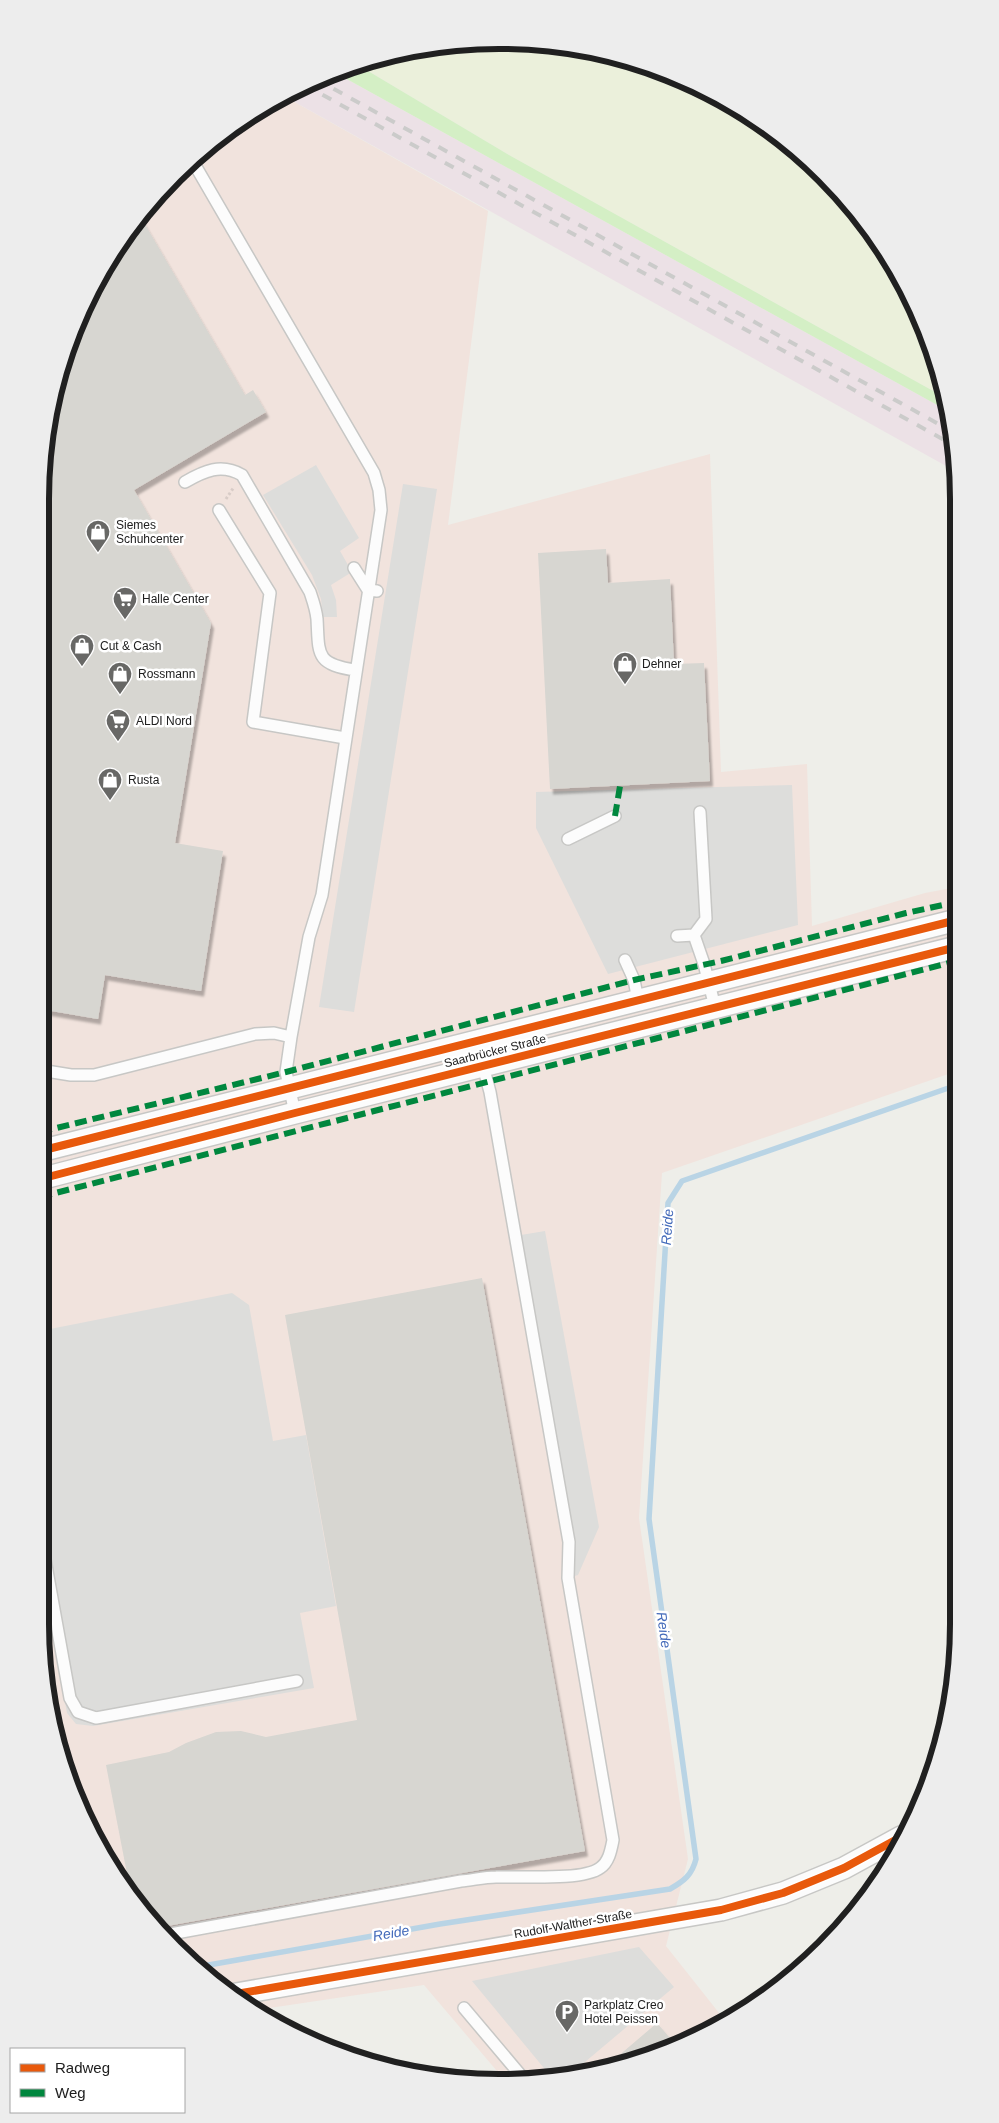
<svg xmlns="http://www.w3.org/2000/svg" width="999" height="2123" font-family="Helvetica,sans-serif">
<defs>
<filter id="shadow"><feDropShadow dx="3" dy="5.5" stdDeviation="1" flood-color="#0004"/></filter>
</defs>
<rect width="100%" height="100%" fill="#eeeee9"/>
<path fill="#f1e3dd" d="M 284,96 L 488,211 L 448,525 L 710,454 L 721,772 L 807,764 L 812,926 L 925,893 L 957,887 L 957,1071 L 662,1173 L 639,1518 L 688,1859 L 666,1946 L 727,2023 L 647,2059 L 560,2079 L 502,2077 L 424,1985 L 256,2010 L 154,1926 L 101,1853 L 64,1771 L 40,1624 L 40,499 L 49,410 L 75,324 L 117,244 L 174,175 L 244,118 Z"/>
<path fill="#ece1e6" d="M 334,72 L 948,411 L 955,439 L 955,471 L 284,96 L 323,75 Z"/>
<path fill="#ebf0db" d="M 499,40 L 589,49 L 675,75 L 779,135 L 864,220 L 924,323 L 944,397 L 509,155 L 358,65 L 410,49 Z"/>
<path fill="#d4efc5" d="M 358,65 L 509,155 L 944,397 L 948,411 L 334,72 Z"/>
<path fill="#dddddb" d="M 316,465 L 359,538 L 340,551 L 352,572 L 331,585 L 336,600 L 337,617 L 323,617 L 321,599 L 312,575 L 263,495 Z
M 403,484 L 437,489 L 354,1012 L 319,1007 Z
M 792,785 L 798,925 L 608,974 L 536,828 L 536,792 Z
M 545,1231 L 599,1527 L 578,1575 L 568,1578 L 569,1542 L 515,1236 Z
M 232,1293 L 249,1305 L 273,1441 L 306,1435 L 336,1606 L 300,1613 L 314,1688 L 93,1726 L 76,1724 L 67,1713 L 40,1563 L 40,1331 Z
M 639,1947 L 674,1987 L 566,2078 L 560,2079 L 553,2079 L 472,1981 Z"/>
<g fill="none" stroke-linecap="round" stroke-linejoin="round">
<path stroke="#b9d4e5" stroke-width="5.5" d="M 203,1966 L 440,1924 L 670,1889 C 684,1881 692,1875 696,1859 L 649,1519 L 668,1203 L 682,1181 L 957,1085"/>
</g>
<path fill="#d7d6d1" filter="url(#shadow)" d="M 140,216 L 245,395 L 253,390 L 266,412 L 134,490 L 211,623 L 175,843 L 223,851 L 201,991 L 105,975 L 98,1019 L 40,1009 L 40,499 L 49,410 L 75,324 L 117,244 Z
M 606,549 L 608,583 L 670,579 L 674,664 L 704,663 L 710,781 L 550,789 L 538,553 Z
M 482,1278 L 585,1851 L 156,1928 L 131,1894 L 106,1765 L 169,1752 L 186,1743 L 216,1732 L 241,1731 L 266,1737 L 357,1720 L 285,1315 Z
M 657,2023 L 676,2045 L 647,2059 L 603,2069 Z"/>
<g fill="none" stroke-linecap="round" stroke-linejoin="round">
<defs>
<path id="service" d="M 192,160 L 349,430 L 374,473 L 379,490 L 381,510 L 322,895 L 309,937 L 291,1037
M 185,482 C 204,471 221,463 242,475 L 310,592 C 313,601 316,609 317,619 C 319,654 315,664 355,670
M 219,510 L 270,593 L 253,722 L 345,738
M 354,568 L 368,590 L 377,591
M 700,812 L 706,919 L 694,935 L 704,964 L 715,1007
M 568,839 L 615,816
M 677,936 L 694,935
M 625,960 L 634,980 L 638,1000
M 40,1070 L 71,1075 L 94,1075 L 255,1034 L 274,1033 L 291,1037 L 286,1072 L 295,1113
M 40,1532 L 70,1698 L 78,1712 L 96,1718 L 297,1681
M 165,1935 L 461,1881 C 473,1880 484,1877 496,1877 C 520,1876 583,1881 600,1868 C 609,1862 611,1850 613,1840 L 568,1578 L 569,1542 L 490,1092 L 483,1066
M 464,2008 L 523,2078"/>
<path id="minor" d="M 40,1151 L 957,920
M 40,1179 L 295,1113 L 957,947
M 236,1994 L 721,1910 L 783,1893 L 844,1868 L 901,1837"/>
</defs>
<use href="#service" stroke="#c7c7c5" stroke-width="14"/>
<use href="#minor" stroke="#c7c7c5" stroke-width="24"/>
<path stroke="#d8ccc7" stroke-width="3" stroke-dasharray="2.5 2.5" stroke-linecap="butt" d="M 226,499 L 234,487"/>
<use href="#service" stroke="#fcfcfc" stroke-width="11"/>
<use href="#minor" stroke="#fcfcfc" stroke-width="21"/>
<path stroke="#cbcbca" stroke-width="4" stroke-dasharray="10 10" stroke-linecap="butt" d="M 316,79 L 953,432
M 305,85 L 955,446"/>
<path stroke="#00873e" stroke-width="6" stroke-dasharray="12 6" stroke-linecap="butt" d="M 615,816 L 620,786
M 40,1132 L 286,1072 L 634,980 L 721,961 L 906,913 L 957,902
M 40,1197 L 957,961"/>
<defs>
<path id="cycleway" d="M 40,1151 L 957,920
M 40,1179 L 295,1113 L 957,947
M 236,1994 L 721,1910 L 783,1893 L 844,1868 L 901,1837"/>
</defs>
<use href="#cycleway" stroke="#fff" stroke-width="11"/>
<use href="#cycleway" stroke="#e8590c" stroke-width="8"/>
</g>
<defs>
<symbol id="shop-pin" viewBox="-11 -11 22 30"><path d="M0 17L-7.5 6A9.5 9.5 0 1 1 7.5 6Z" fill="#686866" stroke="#fff"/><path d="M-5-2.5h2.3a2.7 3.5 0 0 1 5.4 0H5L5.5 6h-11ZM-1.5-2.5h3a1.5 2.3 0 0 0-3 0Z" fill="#fff"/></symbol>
<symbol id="supermarket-pin" viewBox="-11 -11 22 30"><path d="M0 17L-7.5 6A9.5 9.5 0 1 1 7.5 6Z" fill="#686866" stroke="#fff"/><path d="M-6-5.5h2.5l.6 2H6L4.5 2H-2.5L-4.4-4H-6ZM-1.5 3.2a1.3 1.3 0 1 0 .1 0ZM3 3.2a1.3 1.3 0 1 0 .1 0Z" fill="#fff"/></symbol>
<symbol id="parking-pin" viewBox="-11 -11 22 30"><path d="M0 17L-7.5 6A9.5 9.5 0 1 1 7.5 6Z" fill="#686866" stroke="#fff"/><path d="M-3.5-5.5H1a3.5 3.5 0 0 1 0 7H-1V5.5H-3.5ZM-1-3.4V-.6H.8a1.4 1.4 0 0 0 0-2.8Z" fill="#fff"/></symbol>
</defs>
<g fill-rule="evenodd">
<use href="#shop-pin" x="84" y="518" width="28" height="38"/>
<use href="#supermarket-pin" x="111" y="585" width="28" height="38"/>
<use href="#shop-pin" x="68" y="632" width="28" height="38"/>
<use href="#shop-pin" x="611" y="650" width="28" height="38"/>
<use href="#shop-pin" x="106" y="660" width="28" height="38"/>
<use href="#supermarket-pin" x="104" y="707" width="28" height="38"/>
<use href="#shop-pin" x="96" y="766" width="28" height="38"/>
<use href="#parking-pin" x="553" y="1998" width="28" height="38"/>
</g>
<g text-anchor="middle" stroke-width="5" stroke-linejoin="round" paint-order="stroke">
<g font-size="12" fill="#202020" stroke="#fff" text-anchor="start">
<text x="116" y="529">Siemes<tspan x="116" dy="14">Schuhcenter</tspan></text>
<text x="142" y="603">Halle Center</text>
<text x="100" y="650">Cut &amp; Cash</text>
<text x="642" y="668">Dehner</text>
<text x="138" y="678">Rossmann</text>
<text x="136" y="725">ALDI Nord</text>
<text x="128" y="784">Rusta</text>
<text x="584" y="2009">Parkplatz Creo<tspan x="584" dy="14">Hotel Peissen</tspan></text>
</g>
<g font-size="12" fill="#202020" stroke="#fff">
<text transform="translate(495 1051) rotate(-14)" y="4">Saarbrücker Straße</text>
<text transform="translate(573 1924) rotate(-10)" y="4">Rudolf-Walther-Straße</text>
</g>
<g font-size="14" font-style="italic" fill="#436aba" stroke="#fff">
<text transform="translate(667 1227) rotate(-86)" y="5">Reide</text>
<text transform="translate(664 1630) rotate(82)" y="5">Reide</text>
<text transform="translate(391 1933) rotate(-10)" y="5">Reide</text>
</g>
</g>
<path d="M0 0H999V2123H0ZM499 49H500A450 450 0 0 1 950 499V1624A450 450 0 0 1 500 2074H499A450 450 0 0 1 49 1624V499A450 450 0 0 1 499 49Z" fill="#ededed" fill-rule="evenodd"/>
<path fill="none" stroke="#202020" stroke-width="6" d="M499 49H500A450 450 0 0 1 950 499V1624A450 450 0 0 1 500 2074H499A450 450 0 0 1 49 1624V499A450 450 0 0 1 499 49Z"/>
<rect x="10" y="2048" width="175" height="65" fill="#ffffff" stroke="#a6a6a6"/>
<rect x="20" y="2064" width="25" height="8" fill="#e8590c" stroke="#a6a6a6"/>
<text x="55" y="2073" font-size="15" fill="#202020">Radweg</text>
<rect x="20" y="2089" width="25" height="8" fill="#00873e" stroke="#a6a6a6"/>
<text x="55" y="2098" font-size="15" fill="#202020">Weg</text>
</svg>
